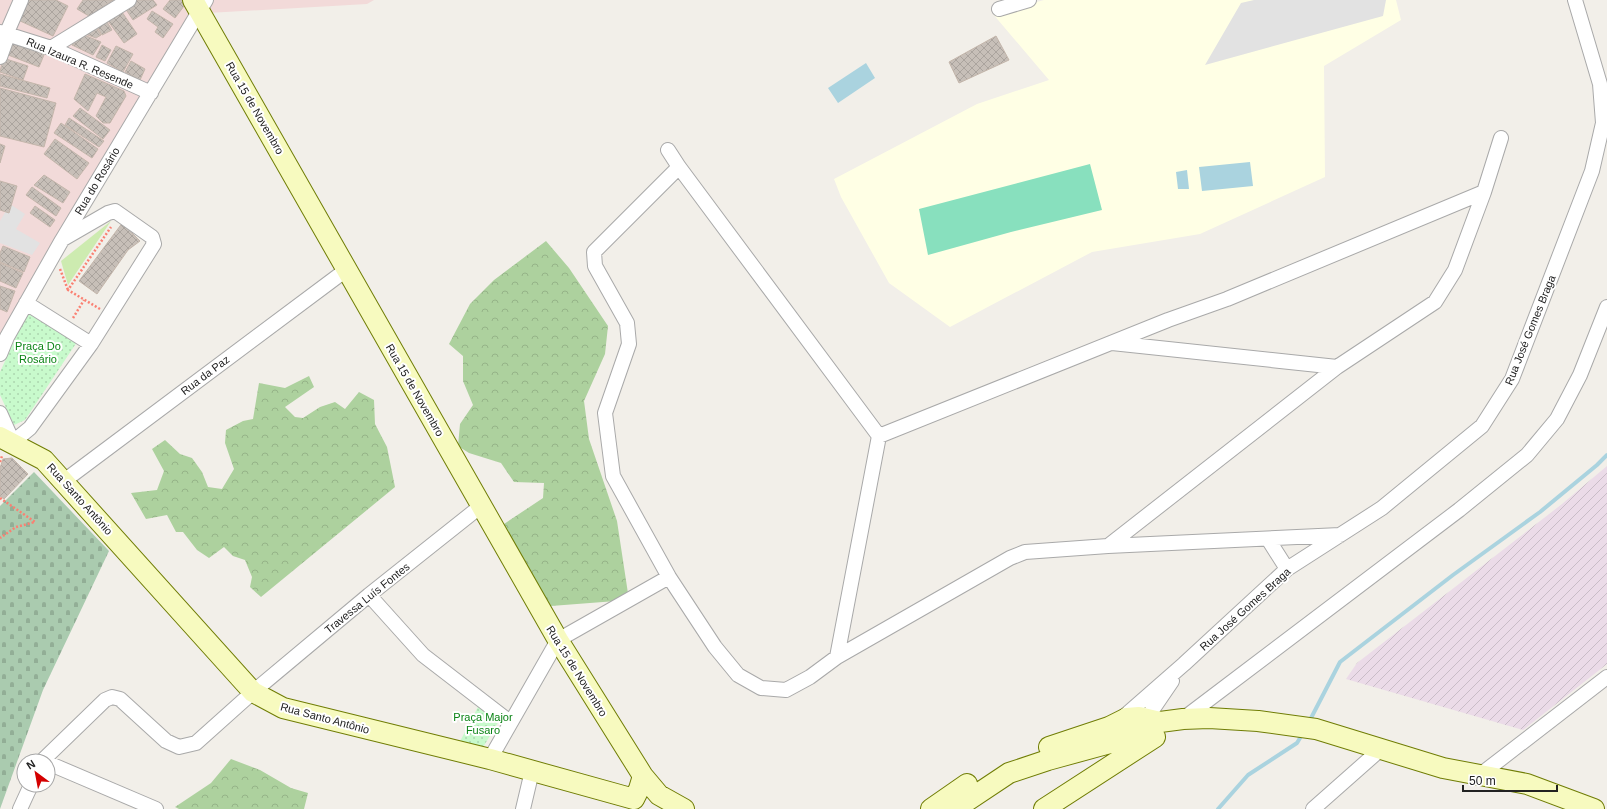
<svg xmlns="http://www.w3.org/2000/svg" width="1607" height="809" font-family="Helvetica,sans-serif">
<defs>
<pattern id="industrial-furrows" width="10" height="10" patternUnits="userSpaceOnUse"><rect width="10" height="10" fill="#ebdbe8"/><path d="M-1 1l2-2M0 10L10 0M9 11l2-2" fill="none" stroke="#c9bcc7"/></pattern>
<pattern id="forest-crowns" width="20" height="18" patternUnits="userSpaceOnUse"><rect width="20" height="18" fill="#add19e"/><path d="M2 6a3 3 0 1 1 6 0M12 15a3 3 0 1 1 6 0" fill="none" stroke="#95b388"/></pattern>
<pattern id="cemetery-stones" width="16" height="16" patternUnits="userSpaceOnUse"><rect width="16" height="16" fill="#aacbaf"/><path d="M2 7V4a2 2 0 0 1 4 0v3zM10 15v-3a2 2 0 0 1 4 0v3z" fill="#92ae96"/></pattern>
<pattern id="park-dots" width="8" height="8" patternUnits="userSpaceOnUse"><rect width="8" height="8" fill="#c8facc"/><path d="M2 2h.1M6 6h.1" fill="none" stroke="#acd6af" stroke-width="1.8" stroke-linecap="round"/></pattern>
<pattern id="building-cross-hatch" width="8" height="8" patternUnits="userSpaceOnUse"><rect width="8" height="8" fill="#c7bfb8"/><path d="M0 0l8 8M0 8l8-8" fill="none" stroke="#aba49e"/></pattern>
</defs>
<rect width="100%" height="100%" fill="#f2efe9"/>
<path fill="#f2dad9" d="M 0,0 L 374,0 L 367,4 L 190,14 L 0,341 Z"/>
<path fill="url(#industrial-furrows)" d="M 1607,466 L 1607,664 L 1523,730 L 1346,679 L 1357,663 L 1562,504 Z"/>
<path fill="#ffffe5" d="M 1044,0 L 1396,0 L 1401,20 L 1324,66 L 1325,177 L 1200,234 L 1092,252 L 950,327 L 889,283 L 841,197 L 834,179 L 977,104 L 1049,80 L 993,14 Z"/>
<path fill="url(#forest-crowns)" d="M 546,241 L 569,268 L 608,326 L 605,354 L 584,401 L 589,439 L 617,521 L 629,600 L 551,606 L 521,560 L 504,524 L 543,498 L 544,483 L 514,482 L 501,463 L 469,453 L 458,446 L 460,424 L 473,405 L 463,381 L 463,356 L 449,344 L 470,304 L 494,280 Z
M 309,376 L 314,387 L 285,407 L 295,417 L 303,418 L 320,407 L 335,402 L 345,409 L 359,392 L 374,400 L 375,424 L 387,447 L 395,487 L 261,597 L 250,587 L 252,577 L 245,560 L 233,556 L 224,547 L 209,558 L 197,550 L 183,532 L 176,532 L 167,515 L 146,519 L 131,493 L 157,490 L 164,471 L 152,449 L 165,440 L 180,454 L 192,458 L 202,472 L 208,487 L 222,489 L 234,469 L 225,443 L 226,430 L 243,421 L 253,419 L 259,383 L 285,388 Z
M 231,759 L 260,770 L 291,788 L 308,793 L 304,809 L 179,809 L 175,807 L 211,783 Z"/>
<path fill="url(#cemetery-stones)" d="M 34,472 L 109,551 L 43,690 L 0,809 L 0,506 Z"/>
<path fill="url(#park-dots)" d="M 27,313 L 77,342 L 25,420 L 14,425 L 0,395 L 0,372 Z
M 479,705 L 500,719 L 479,754 L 457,747 Z"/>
<path fill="#cdebb0" d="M 111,221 L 68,285 L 61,261 Z"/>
<path fill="#88e0be" d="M 1090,164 L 1102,210 L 1011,232 L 928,255 L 919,209 Z"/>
<path fill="#e2e2e2" d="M 1254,0 L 1386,0 L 1383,16 L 1205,65 L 1241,3 Z
M 10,204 L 25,214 L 16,229 L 40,243 L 32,255 L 0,243 L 0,221 Z"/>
<path fill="#aad3df" d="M 866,63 L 875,78 L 838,103 L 828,88 Z
M 1250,162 L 1253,186 L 1202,191 L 1199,167 Z
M 1187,170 L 1189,189 L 1178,189 L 1176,172 Z"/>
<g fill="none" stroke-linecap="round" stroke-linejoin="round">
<path stroke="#aad3df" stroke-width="4" d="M 1309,722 L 1340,662 L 1453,575 L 1540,512 L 1597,465 L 1607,455
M 1218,809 L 1248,775 L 1297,743 L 1303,733"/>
</g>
<path fill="url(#building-cross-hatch)" stroke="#c4b6ab" d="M 28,0 L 56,0 L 68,6 L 53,36 L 18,20 Z
M 83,0 L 113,0 L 89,16 L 77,9 Z
M 138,0 L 153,0 L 157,5 L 133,20 L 125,8 Z
M 170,0 L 186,0 L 187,2 L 175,18 L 163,9 Z
M 152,11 L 173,24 L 163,38 L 155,32 L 158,27 L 147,19 Z
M 122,12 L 137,34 L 124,43 L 108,21 Z
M 104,17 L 112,30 L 102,35 L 94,22 Z
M 93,23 L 101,35 L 96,38 L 85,34 Z
M 84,35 L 101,42 L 93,55 L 72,45 Z
M 996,36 L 1009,60 L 959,83 L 949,62 Z
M 15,38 L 46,50 L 39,67 L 3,53 Z
M 102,45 L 111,50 L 105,61 L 96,57 Z
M 116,46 L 133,54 L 123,72 L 107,63 Z
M 3,58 L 28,66 L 23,80 L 0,72 Z
M 131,61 L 145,69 L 140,80 L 125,72 Z
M 0,74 L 50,88 L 47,98 L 0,86 Z
M 85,74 L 124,91 L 126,96 L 110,123 L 103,123 L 96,116 L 106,97 L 97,93 L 88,111 L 74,99 Z
M 0,88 L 56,103 L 44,147 L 0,136 Z
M 80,108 L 110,130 L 103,139 L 73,116 Z
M 69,118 L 104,141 L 99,147 L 65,125 Z
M 61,123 L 98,149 L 92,158 L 54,133 Z
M 55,139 L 89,163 L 77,179 L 44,154 Z
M 0,144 L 5,146 L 0,163 Z
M 44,175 L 70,192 L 63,203 L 34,185 Z
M 0,181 L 17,186 L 9,213 L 0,210 Z
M 32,187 L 61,208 L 56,216 L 26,195 Z
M 35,206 L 55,220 L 50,227 L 30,213 Z
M 123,222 L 135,229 L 132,233 L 140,241 L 128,250 L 97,294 L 79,281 Z
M 3,246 L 30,257 L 24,272 L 0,262 L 0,253 Z
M 0,263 L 23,273 L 16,288 L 0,281 Z
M 0,286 L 15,291 L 7,312 L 0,309 Z
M 12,458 L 28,474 L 4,499 L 0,496 L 0,468 L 3,459 Z"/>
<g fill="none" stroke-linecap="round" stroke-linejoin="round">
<defs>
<path id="street" d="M 999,9 L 1029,0
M 0,32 L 51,48 L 151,93
M 51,48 L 129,0
M 0,57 L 8,35 L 8,30 L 21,0
M 668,150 L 679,167 L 879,436 L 1168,320 L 1227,299 L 1484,192
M 679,167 L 594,252 L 595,266 L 627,323 L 629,344 L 605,413 L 613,476 L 669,577 L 715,647 L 738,675 L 761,688 L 786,690 L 810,677 L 837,657 L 1010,558 L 1025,552 L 1108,546 L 1340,535
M 26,303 L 91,344
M 1112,343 L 1337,367
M 0,354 L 7,337 L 62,240 L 206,0
M 0,413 L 13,442 L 30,428 L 91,344 L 154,244 L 152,237 L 115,211 L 108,213 L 63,239
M 64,481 L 346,270
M 1268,539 L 1287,569
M 1108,546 L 1337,367 L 1435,302 L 1455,270 L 1484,192 L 1501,138
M 369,595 L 423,655 L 510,722
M 837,657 L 879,436
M 1183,719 L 1459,510 L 1527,455 L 1557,419 L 1580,375 L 1607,307
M 1120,720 L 1184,664 L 1287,569 L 1382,508 L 1482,426 L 1512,379 L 1592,171 L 1603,123 L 1600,84 L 1575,0
M 1142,725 L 1172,681
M 490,759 L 558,640 L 669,577
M 42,761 L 105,700 L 112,697 L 120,699 L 166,741 L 179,747 L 196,743 L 253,692 L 369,595 L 481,506
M 48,763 L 156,809
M 1480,775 L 1607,677
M 20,809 L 31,785
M 523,809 L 532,771
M 1313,809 L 1382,748"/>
<path id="secondary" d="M 193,0 L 558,640 L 643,776 L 659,795 L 684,809
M 0,437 L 44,460 L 253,692 L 283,708 L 490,759 L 634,799 L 639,789 L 643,776
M 1049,747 L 1109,727 L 1127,718 L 1139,717 L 1160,722
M 931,809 L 967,784
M 955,809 L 1009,773 L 1048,760 L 1132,737 L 1160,722 L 1183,719 L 1209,718 L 1258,721 L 1316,729 L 1443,768 L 1527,784 L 1594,809
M 1044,809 L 1155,737"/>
</defs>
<use href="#street" stroke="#a9a9a9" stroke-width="16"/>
<use href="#secondary" stroke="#707d05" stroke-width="22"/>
<path stroke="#fa8072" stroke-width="2.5" stroke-dasharray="2 2" stroke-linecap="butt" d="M 60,269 L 68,290
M 100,309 L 68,290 L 111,227
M 73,318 L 84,300
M 0,462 L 2,456
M 0,498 L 35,522 L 16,527 L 0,538"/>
<use href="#street" stroke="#fff" stroke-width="14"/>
<use href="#secondary" stroke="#f7fabf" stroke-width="20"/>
</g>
<g text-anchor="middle" stroke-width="4" stroke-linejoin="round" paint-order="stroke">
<g font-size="11" fill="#222" stroke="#fff">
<text transform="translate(80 63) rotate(23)" y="4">Rua Izaura R. Resende</text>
<text transform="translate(255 108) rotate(60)" y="4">Rua 15 de Novembro</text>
<text transform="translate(97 181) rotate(-59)" y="4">Rua do Rosário</text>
<text transform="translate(1530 330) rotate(-68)" y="4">Rua José Gomes Braga</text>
<text transform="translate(205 375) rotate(-37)" y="4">Rua da Paz</text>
<text transform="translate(415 390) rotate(60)" y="4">Rua 15 de Novembro</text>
<text transform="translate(80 499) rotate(48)" y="4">Rua Santo Antônio</text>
<text transform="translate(367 598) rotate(-39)" y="4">Travessa Luís Fontes</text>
<text transform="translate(1245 609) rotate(-42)" y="4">Rua José Gomes Braga</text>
<text transform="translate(577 671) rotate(58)" y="4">Rua 15 de Novembro</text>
<text transform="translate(325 718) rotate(15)" y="4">Rua Santo Antônio</text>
</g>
<g font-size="11" fill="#0c8416" stroke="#fff">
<text x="38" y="350">Praça Do<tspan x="38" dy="13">Rosário</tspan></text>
<text x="483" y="721">Praça Major<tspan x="483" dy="13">Fusaro</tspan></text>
</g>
</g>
<g transform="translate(36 773) rotate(328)"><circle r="19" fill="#ffffff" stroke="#a7a7a7"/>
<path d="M0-3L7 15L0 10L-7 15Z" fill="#d40000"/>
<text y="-6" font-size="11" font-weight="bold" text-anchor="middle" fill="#222222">N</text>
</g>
<path d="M1463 785v6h94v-6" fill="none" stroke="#222222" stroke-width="2"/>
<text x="1469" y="785" font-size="12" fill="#222222" stroke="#ffffff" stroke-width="3" paint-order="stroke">50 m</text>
</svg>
